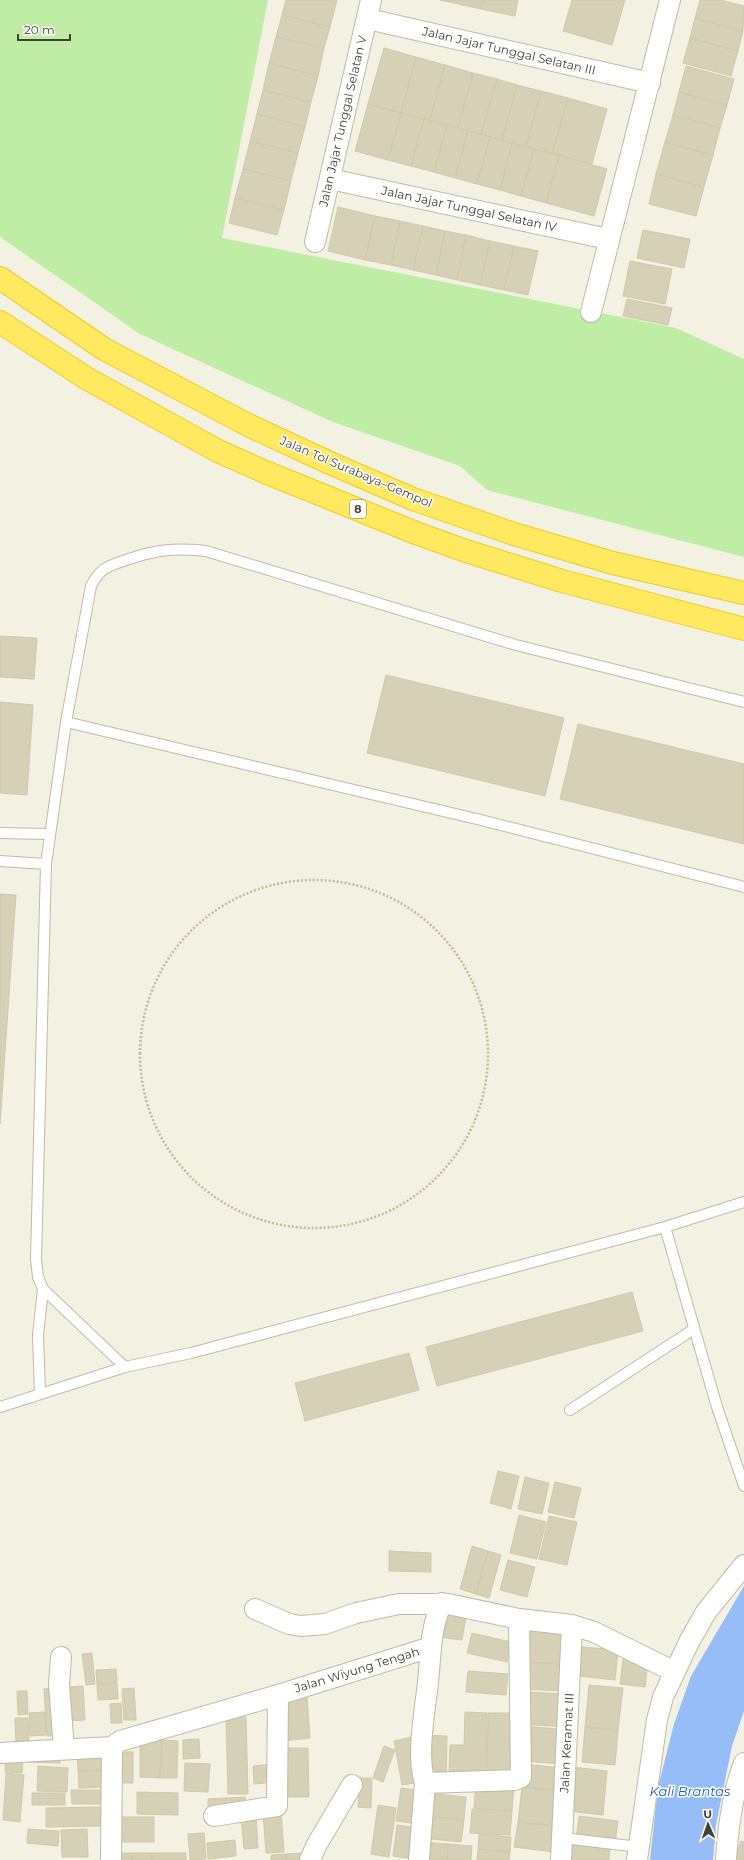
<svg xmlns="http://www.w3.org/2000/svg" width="744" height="1860" font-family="Montserrat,sans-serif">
<rect width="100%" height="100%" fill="#f3f1e2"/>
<path fill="#bfeda5" d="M 0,0 L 268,0 L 222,238 L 676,328 L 744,359 L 744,557 L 487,490 L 460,466 L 333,422 L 140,334 L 0,237 Z"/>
<path fill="#96bdf8" d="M 744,1586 L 744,1711 L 732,1746 L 716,1825 L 713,1860 L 650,1860 L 658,1787 L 674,1724 L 691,1676 Z"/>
<path fill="#d5d0b6" stroke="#d1c9a9" d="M 286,0 L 337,0 L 330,27 L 282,15 Z
M 440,0 L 483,0 L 481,9 Z
M 483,0 L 518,0 L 515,16 L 481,9 Z
M 572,0 L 625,0 L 612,45 L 563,31 Z
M 700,0 L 720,0 L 744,6 L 743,31 L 695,18 Z
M 282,15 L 330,27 L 324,48 L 276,37 Z
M 695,18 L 743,31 L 738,51 L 690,38 Z
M 276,37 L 324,48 L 318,76 L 269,63 Z
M 690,38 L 738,51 L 731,76 L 683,63 Z
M 384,48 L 416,57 L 401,113 L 368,104 Z
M 416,57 L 445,65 L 430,120 L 401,113 Z
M 269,63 L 318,76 L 311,102 L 263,90 Z
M 445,65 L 473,73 L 458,128 L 430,120 Z
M 686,66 L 734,79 L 727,105 L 679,92 Z
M 473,73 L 497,79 L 481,134 L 458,128 Z
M 497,79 L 517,85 L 502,140 L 481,134 Z
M 517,85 L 541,91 L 526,147 L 502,140 Z
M 263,90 L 311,102 L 305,127 L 257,114 Z
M 541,91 L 568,98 L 552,154 L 526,147 Z
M 679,92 L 727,105 L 720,128 L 673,115 Z
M 568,98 L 607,109 L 592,164 L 552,154 Z
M 368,104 L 401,113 L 388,160 L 355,151 Z
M 401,113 L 424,119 L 411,166 L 388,160 Z
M 257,114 L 305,127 L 298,153 L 250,141 Z
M 673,115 L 720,128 L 713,155 L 665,142 Z
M 424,119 L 447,125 L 434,172 L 411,166 Z
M 447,125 L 468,131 L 455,178 L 434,172 Z
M 468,131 L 490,137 L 477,184 L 455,178 Z
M 490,137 L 512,143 L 500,190 L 477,184 Z
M 250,141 L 298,153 L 291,181 L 243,169 Z
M 665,142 L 713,155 L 704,187 L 656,174 Z
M 512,143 L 534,149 L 521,196 L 500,190 Z
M 534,149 L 559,155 L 546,203 L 521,196 Z
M 559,155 L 607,169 L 594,216 L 546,203 Z
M 243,169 L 291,181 L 284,210 L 235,198 Z
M 656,174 L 704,187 L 696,216 L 649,204 Z
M 235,198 L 284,210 L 277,235 L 229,223 Z
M 338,207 L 375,216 L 365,260 L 328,251 Z
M 375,216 L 400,221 L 391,265 L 365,260 Z
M 400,221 L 423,226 L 413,270 L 391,265 Z
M 423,226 L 445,231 L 436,275 L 413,270 Z
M 643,230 L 690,239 L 684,268 L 637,258 Z
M 445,231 L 466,235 L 457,280 L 436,275 Z
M 466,235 L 490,241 L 480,285 L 457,280 Z
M 490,241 L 514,246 L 504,290 L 480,285 Z
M 514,246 L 538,251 L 528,295 L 504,290 Z
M 630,261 L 672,269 L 665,304 L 623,296 Z
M 627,299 L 672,308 L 668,325 L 623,316 Z
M 0,636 L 37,638 L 34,679 L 0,677 Z
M 386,675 L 564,718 L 545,796 L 367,753 Z
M 0,702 L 33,705 L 27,795 L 0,793 Z
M 578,724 L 744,764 L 744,844 L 560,799 Z
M 0,894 L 16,895 L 0,1124 Z
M 632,1292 L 643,1331 L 437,1386 L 426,1347 Z
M 409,1353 L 419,1390 L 305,1421 L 295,1383 Z
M 498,1471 L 519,1476 L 511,1509 L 490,1503 Z
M 525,1477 L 549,1483 L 542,1514 L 518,1509 Z
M 555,1482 L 581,1488 L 574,1518 L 548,1512 Z
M 519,1515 L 546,1522 L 537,1559 L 510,1553 Z
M 549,1516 L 577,1522 L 567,1565 L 539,1559 Z
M 472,1546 L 488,1551 L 476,1594 L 460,1589 Z
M 389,1551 L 431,1553 L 431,1572 L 389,1571 Z
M 488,1551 L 501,1555 L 489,1598 L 476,1594 Z
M 508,1560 L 535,1567 L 527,1597 L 500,1590 Z
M 443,1607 L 467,1611 L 462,1640 L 439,1637 Z
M 522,1630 L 568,1632 L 567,1664 L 521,1662 Z
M 472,1633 L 511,1642 L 507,1662 L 467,1653 Z
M 582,1647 L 618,1650 L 615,1680 L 579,1676 Z
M 92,1653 L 95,1684 L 86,1685 L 82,1654 Z
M 623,1659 L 648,1662 L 645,1687 L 620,1684 Z
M 521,1662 L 567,1664 L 566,1691 L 520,1689 Z
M 116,1669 L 117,1683 L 97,1684 L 96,1670 Z
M 468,1671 L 508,1674 L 506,1695 L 466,1692 Z
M 117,1683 L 118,1699 L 98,1700 L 97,1684 Z
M 589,1685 L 623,1688 L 618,1730 L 585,1727 Z
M 83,1686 L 85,1720 L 69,1721 L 67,1687 Z
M 60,1688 L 63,1735 L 47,1736 L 44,1689 Z
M 134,1688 L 136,1720 L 124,1720 L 122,1689 Z
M 17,1691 L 27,1691 L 28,1714 L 18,1715 Z
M 523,1692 L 566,1694 L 565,1727 L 522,1724 Z
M 307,1697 L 310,1738 L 282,1741 L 279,1699 Z
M 121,1703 L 122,1723 L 111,1723 L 110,1704 Z
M 45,1712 L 46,1735 L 30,1736 L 29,1713 Z
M 465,1712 L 487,1713 L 486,1774 L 449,1774 L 450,1745 L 464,1745 Z
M 488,1713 L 517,1713 L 516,1775 L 487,1775 Z
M 226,1717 L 246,1717 L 248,1794 L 228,1794 Z
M 15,1718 L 28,1718 L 29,1742 L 16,1743 Z
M 525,1726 L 567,1730 L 563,1764 L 522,1761 Z
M 585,1727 L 618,1730 L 615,1765 L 582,1762 Z
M 425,1735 L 447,1736 L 446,1780 L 424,1779 Z
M 412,1737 L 421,1782 L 402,1785 L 394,1741 Z
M 199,1739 L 200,1758 L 183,1759 L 183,1740 Z
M 140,1740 L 162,1740 L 160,1778 L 140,1777 Z
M 162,1740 L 178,1741 L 177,1778 L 160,1778 Z
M 384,1746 L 395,1750 L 383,1782 L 373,1778 Z
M 279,1748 L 308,1748 L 309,1797 L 280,1797 Z
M 103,1749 L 104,1770 L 78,1771 L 77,1751 Z
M 28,1752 L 60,1753 L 60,1763 L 28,1762 Z
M 118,1752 L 133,1752 L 133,1783 L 118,1783 Z
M 6,1754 L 23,1754 L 22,1773 L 5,1772 Z
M 185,1763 L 210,1764 L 208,1792 L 184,1791 Z
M 273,1764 L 276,1782 L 254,1784 L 253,1766 Z
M 524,1764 L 562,1768 L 560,1791 L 522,1787 Z
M 38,1766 L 68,1768 L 67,1792 L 37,1791 Z
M 572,1767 L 607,1771 L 603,1815 L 567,1811 Z
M 104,1770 L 104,1787 L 79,1788 L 78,1771 Z
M 6,1773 L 24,1775 L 20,1822 L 3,1820 Z
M 360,1778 L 372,1778 L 371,1808 L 358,1807 Z
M 476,1783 L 514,1786 L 512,1811 L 474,1808 Z
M 522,1787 L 560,1791 L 556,1826 L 518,1822 Z
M 401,1788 L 423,1791 L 418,1824 L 396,1821 Z
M 71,1790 L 104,1790 L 104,1804 L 72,1804 Z
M 137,1792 L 178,1793 L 178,1815 L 137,1814 Z
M 32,1793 L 65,1793 L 65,1805 L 32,1805 Z
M 427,1793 L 466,1797 L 464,1820 L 425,1816 Z
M 245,1797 L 246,1809 L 208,1811 L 208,1799 Z
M 378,1805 L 396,1808 L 389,1857 L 371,1854 Z
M 100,1807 L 101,1826 L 46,1827 L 46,1808 Z
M 472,1809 L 512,1811 L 510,1835 L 470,1833 Z
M 281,1811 L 284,1852 L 266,1853 L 263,1813 Z
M 256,1816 L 258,1848 L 244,1849 L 241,1817 Z
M 425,1816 L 464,1820 L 461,1842 L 422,1838 Z
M 579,1816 L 618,1821 L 615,1844 L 576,1839 Z
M 117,1817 L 154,1817 L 154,1842 L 117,1842 Z
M 518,1822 L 558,1827 L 554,1852 L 514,1847 Z
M 397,1825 L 419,1828 L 415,1859 L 393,1856 Z
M 28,1829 L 59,1831 L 58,1846 L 27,1843 Z
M 87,1829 L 88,1857 L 62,1857 L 61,1830 Z
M 204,1833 L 206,1859 L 190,1860 L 188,1834 Z
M 479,1834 L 511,1837 L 510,1852 L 478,1849 Z
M 235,1840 L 236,1856 L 208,1859 L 207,1843 Z
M 571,1841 L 610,1845 L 609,1860 L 569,1860 Z
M 741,1841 L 744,1842 L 744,1860 L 735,1860 Z
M 422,1842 L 448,1844 L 447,1860 L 420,1860 Z
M 448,1844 L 472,1846 L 471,1860 L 447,1860 Z
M 478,1849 L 510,1852 L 509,1860 L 477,1860 Z
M 119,1853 L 132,1853 L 132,1860 L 119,1860 Z
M 132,1853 L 152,1853 L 152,1860 L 132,1860 Z
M 152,1853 L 186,1853 L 186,1860 L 152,1860 Z
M 302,1853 L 302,1860 L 286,1860 L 286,1854 Z
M 286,1854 L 286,1860 L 271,1860 L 271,1855 Z"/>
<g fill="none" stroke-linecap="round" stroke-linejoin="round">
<defs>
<path id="service" d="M 66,722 L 481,820 L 744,887
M 0,833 L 49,834
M 0,861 L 46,864
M 665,1227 L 717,1407 L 744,1486
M 125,1367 L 43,1289 L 38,1277 L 36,1259 L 46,864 L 66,722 L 91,586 C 100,568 108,566 126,560 C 158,549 174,548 206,551 L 516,645 L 744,702
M 40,1394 L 38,1335 L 43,1289
M 0,1407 L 125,1367 L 191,1353 L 665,1227 L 744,1202
M 570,1410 L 694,1329
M 563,1838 L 639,1847"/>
<path id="minor" d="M 368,19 L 650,83
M 330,179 L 608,239
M 315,242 L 371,0
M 591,312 L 670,0
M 255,1609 L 289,1624 L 301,1626 L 325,1624 L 356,1613 L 399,1604 L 448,1604 L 519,1619 L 572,1625 L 594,1632 L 675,1672
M 61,1657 L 59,1684 L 64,1749
M 0,1753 L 112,1747 L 120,1741 L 278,1695 L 431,1647
M 425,1783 L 515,1780 L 521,1777 L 519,1619
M 214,1816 L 277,1806 L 278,1695
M 111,1860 L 112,1747
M 310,1860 L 316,1846 L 352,1785
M 419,1860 L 425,1783 C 416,1755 425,1711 428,1682 C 431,1656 430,1627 442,1603
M 561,1860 L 572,1625
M 637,1860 L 657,1720 L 663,1697 L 689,1642 L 706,1612 L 744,1565
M 726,1860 C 728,1827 732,1794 744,1763"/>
<path id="motorway" d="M 0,278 L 104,349 L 250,426 L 330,463 L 413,499 L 514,534 L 613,563 L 744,593
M 0,322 L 86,378 L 218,451 L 265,472 L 416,533 L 466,551 L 562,581 L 744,629"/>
</defs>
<use href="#service" stroke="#bfbba4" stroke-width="12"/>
<use href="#minor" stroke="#bfbba4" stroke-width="22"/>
<use href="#motorway" stroke="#eeca21" stroke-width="24"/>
<path stroke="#c3bb93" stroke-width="2.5" stroke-dasharray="2 2" stroke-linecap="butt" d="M140 1054a174 174 0 1 1 348 0a174 174 0 1 1-348 0Z"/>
<use href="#service" stroke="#fff" stroke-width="10"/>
<use href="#minor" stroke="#fff" stroke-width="20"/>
<use href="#motorway" stroke="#ffe961" stroke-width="22"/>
</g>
<g text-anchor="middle" stroke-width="3" stroke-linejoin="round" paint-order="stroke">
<rect fill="#fff" stroke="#7d7a70" stroke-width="1" x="350" y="500" width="16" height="18" rx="3"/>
<g font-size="11" font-weight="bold" fill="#454132">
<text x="358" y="513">8</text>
</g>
<g font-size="12" fill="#454132" stroke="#fff">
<text transform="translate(509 51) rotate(13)" y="4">Jalan Jajar Tunggal Selatan III</text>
<text transform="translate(343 121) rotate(-77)" y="4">Jalan Jajar Tunggal Selatan V</text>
<text transform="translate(469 209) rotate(12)" y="4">Jalan Jajar Tunggal Selatan IV</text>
<text transform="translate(356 472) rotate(23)" y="4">Jalan Tol Surabaya–Gempol</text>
<text transform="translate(357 1670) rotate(-17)" y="4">Jalan Wiyung Tengah</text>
<text transform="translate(567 1743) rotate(-87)" y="4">Jalan Keramat III</text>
</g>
<g font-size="13" font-style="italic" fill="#205cbc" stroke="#fff">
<text x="690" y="1796">Kali Brantas</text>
</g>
</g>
<g transform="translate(708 1824) rotate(358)" stroke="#ffffff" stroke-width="3" paint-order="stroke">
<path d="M0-3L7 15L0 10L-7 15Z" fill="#454132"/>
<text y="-6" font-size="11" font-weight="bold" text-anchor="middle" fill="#454132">U</text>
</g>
<path d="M18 34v6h52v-6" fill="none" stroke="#454132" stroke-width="2"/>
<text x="24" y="34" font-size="12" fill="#454132" stroke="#ffffff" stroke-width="3" paint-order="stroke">20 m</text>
</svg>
